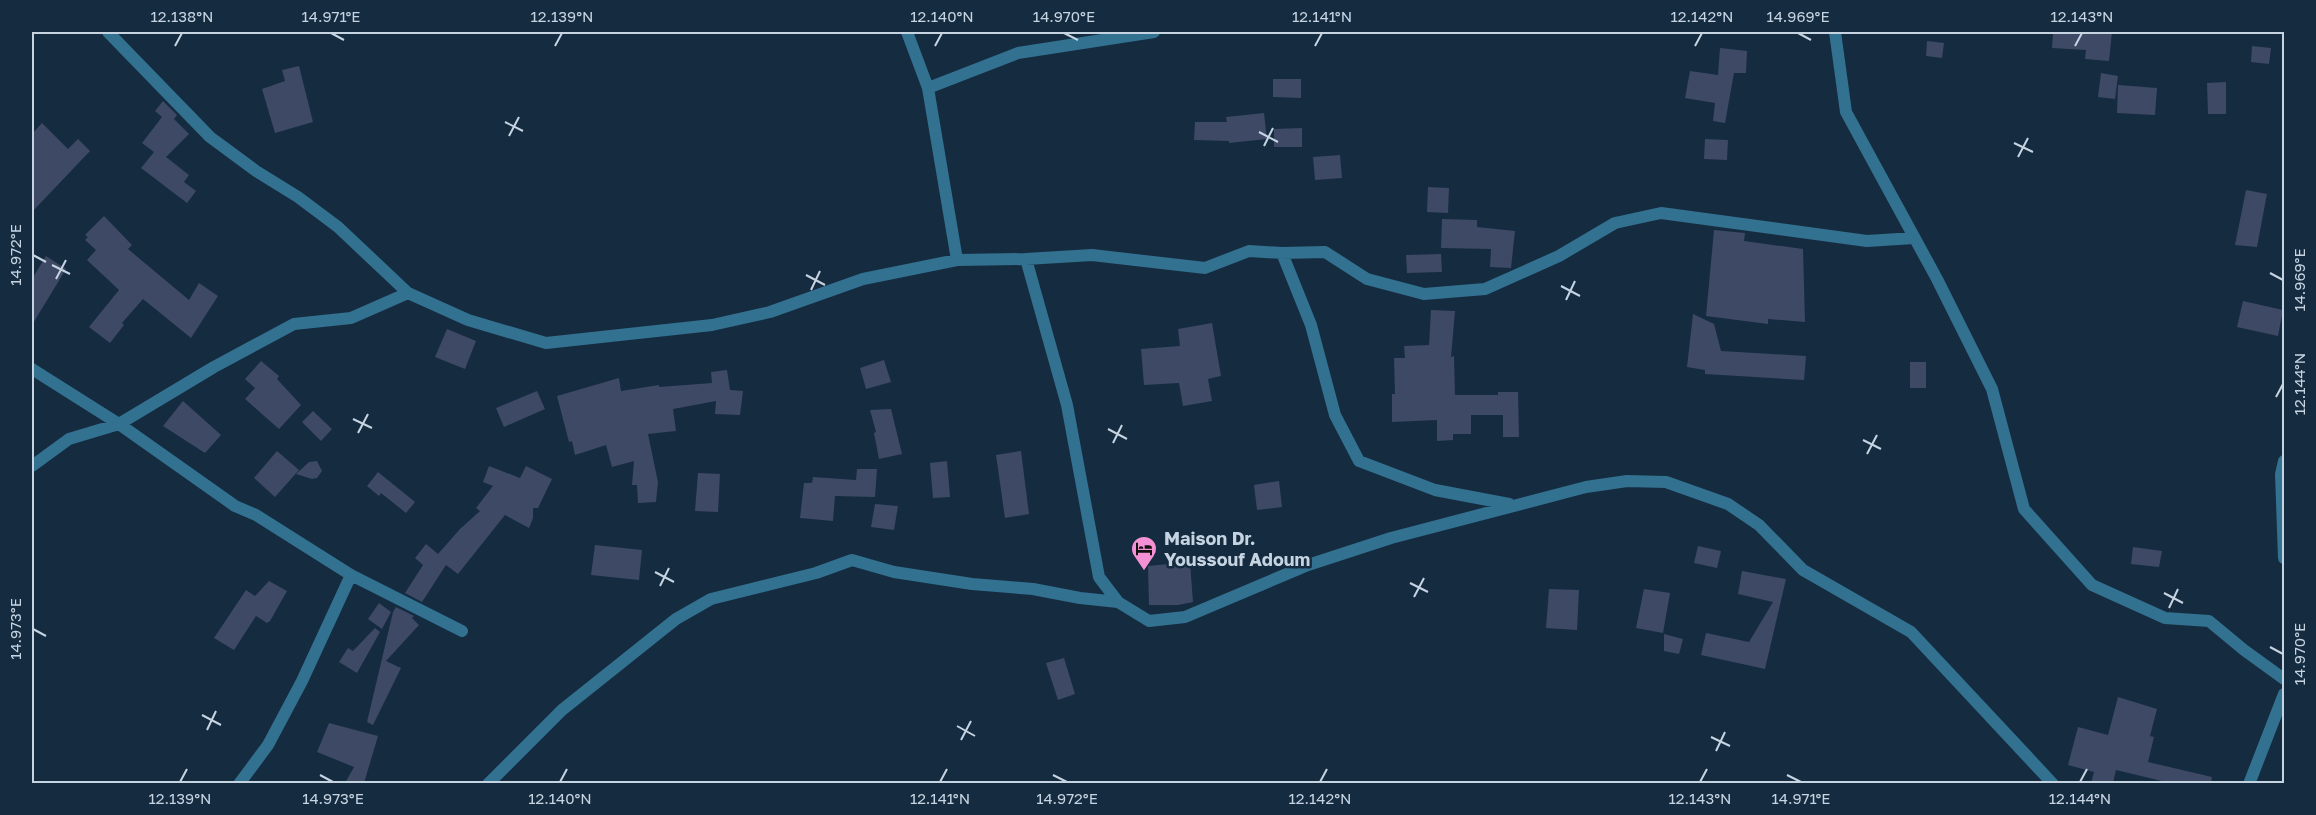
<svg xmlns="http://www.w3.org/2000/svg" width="2316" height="815" font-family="'Golos Text',sans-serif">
<rect width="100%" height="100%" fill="#152b40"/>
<path fill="#3e4965" d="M 2087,32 L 2112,32 L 2109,61 L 2085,59 L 2086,50 L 2052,48 L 2053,33 L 2087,34 Z
M 1927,41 L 1944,43 L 1942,58 L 1926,56 Z
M 2252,46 L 2271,48 L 2269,64 L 2251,62 Z
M 1720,48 L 1747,51 L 1746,73 L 1734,73 L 1725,123 L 1713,121 L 1715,103 L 1685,98 L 1690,71 L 1718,75 Z
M 299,66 L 313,122 L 275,133 L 262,89 L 285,81 L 282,70 Z
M 2101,73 L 2118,76 L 2115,99 L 2098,97 Z
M 1273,79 L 1301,79 L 1301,98 L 1273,97 Z
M 2226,82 L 2226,114 L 2208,114 L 2207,83 Z
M 2118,85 L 2157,88 L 2155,115 L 2117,113 Z
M 163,101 L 177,115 L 174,119 L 189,134 L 166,157 L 189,175 L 184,182 L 196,191 L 187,203 L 141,168 L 154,152 L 142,143 L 162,117 L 155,111 Z
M 1264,113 L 1267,139 L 1229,143 L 1229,141 L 1194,140 L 1195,122 L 1227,122 L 1226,117 Z
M 42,123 L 68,149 L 78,139 L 90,151 L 32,212 L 32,134 Z
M 1302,128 L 1302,147 L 1274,147 L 1274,129 Z
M 1705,139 L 1728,140 L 1727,160 L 1704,159 Z
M 1340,155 L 1342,178 L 1315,180 L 1313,157 Z
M 1428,187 L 1449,188 L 1448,213 L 1427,212 Z
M 2246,190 L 2267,194 L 2257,247 L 2235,245 Z
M 104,216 L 132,245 L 128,249 L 189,300 L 199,283 L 218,296 L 191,338 L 143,299 L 122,323 L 124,325 L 110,343 L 89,327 L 119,290 L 87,260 L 96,250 L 85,240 L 88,237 L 85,235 Z
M 1442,219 L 1477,220 L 1477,227 L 1515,231 L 1511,268 L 1490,267 L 1491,249 L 1441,248 Z
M 1714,230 L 1745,233 L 1744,241 L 1803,249 L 1805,322 L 1768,319 L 1768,324 L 1706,316 Z
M 1441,254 L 1442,272 L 1407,273 L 1406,255 Z
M 46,256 L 66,269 L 32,325 L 32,279 Z
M 2243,301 L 2283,310 L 2278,336 L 2237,327 Z
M 1431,310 L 1455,311 L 1451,357 L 1454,356 L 1455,395 L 1498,395 L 1498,392 L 1518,392 L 1519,437 L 1503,437 L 1503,415 L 1471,415 L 1471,434 L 1453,434 L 1453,440 L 1437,441 L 1437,420 L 1392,422 L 1392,394 L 1395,394 L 1394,358 L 1405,358 L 1404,346 L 1429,345 Z
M 1693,314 L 1714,324 L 1721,351 L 1806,356 L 1804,380 L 1705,374 L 1705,370 L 1687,367 Z
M 1212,323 L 1221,376 L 1208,379 L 1212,401 L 1183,406 L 1179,383 L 1144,385 L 1141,349 L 1180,346 L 1178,329 Z
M 447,329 L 476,341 L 465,369 L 435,357 Z
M 884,360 L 891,382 L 866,389 L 860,368 Z
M 261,361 L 279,376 L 277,379 L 301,405 L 279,429 L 245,399 L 255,388 L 245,379 Z
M 1910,362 L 1926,362 L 1926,388 L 1910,388 Z
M 727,370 L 730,390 L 743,391 L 740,415 L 715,414 L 716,401 L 673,409 L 676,431 L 648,434 L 658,482 L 656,502 L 638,503 L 637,485 L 632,485 L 634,461 L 612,467 L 606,445 L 575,455 L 572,441 L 569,442 L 557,396 L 619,378 L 621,391 L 659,385 L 659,387 L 712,383 L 711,372 Z
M 537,391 L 545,409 L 504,427 L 496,408 Z
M 183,401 L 221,435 L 205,453 L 163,426 Z
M 891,409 L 902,454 L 879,459 L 874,433 L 876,432 L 870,410 Z
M 313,411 L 332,429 L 321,441 L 302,422 Z
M 277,451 L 299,470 L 275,497 L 254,478 Z
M 1021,451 L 1029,514 L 1005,518 L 996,455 Z
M 317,461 L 322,471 L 317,478 L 312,479 L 296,474 L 309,462 Z
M 947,461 L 950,497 L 933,498 L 930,463 Z
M 489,466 L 520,478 L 526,466 L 552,479 L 538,508 L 533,508 L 533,518 L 529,528 L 505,515 L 458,574 L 446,565 L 422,602 L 405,593 L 423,565 L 415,558 L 426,544 L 438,554 L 460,529 L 480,511 L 476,508 L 493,486 L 483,482 Z
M 857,469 L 877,469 L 875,497 L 835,496 L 833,521 L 800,518 L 804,483 L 812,483 L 813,477 L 856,480 Z
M 378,472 L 415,502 L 406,513 L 381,493 L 379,496 L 367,486 Z
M 698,473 L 720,474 L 718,512 L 695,511 Z
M 1279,481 L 1282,507 L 1257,510 L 1254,485 Z
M 875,504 L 898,506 L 894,530 L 871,527 Z
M 595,545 L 642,550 L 639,580 L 591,575 Z
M 1698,546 L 1721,551 L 1717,568 L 1694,563 Z
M 2133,547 L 2162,551 L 2159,567 L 2131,564 Z
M 1190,562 L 1193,602 L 1178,605 L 1149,605 L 1148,566 Z
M 1742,571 L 1786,579 L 1765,669 L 1701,655 L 1706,633 L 1749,642 L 1773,602 L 1738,594 Z
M 269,581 L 287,591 L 270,621 L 267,623 L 256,616 L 234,650 L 214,638 L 246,590 L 255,596 Z
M 1549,589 L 1579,590 L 1577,630 L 1546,628 Z
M 1644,589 L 1670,593 L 1663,633 L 1636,628 Z
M 379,603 L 391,612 L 382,629 L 368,619 Z
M 396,607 L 414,616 L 412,618 L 419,625 L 386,661 L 401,668 L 373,725 L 367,722 L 393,612 Z
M 375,628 L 380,632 L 357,673 L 339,662 L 348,648 L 353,651 Z
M 1664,634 L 1683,639 L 1679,654 L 1664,651 Z
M 1064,658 L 1075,694 L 1058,700 L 1046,663 Z
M 2118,697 L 2157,709 L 2150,736 L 2154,737 L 2148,762 L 2212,777 L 2211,783 L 2170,783 L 2116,770 L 2113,783 L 2091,783 L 2094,772 L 2068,765 L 2078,727 L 2108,735 Z
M 329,723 L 378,736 L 364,783 L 345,783 L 354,767 L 317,752 Z"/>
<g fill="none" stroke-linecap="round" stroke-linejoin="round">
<path stroke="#32718f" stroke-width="12" d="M 108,32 L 210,137 L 256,171 L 298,197 L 338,227 L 408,293 L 468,320 L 546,343 L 712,325 L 770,312 L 863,279 L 957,260 L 1026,259
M 907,32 L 928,88
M 1835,32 L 1846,112 L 1937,279 L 1992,389 L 2024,509 L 2092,585 L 2165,618 L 2209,621 L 2244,650 L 2284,679
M 1282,253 L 1325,252 L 1367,279 L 1424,294 L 1485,289 L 1559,256 L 1615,223 L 1661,213 L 1867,241 L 1914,238
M 957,260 L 928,88 L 1018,53 L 1154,32
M 32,369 L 119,424 L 235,506 L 256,515 L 351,575 L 462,631
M 2284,461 L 2281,474 L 2284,558
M 32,466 L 69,439 L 119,424 L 214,367 L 294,324 L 351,318 L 408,293
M 1118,602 L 1099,577 L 1067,405 L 1026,259 L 1092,255 L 1205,268 L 1249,251 L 1282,253 L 1311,325 L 1335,415 L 1359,461 L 1435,490 L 1509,504
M 239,784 L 268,745 L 302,681 L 351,575
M 488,784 L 562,710 L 676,619 L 711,599 L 816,573 L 852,560 L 894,572 L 972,584 L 1033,589 L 1080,598 L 1118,602 L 1149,621 L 1185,617 L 1308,565 L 1391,538 L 1586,487 L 1627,481 L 1666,482 L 1728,504 L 1759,525 L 1803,570 L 1911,632 L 2053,784
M 2249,784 L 2284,694"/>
</g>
<path fill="none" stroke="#c6d4e2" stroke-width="2" d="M 331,33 L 344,40M 1064,33 L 1078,40M 1798,33 L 1811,40M 175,46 L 182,33M 555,46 L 562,33M 935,46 L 942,33M 1315,46 L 1322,33M 1695,46 L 1702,33M 2075,46 L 2082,33M 505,122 L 523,131M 1259,132 L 1278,142M 509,136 L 519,117M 2014,143 L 2033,152M 1264,146 L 1273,128M 2018,157 L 2028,138M 33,255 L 46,262M 52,265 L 70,274M 2270,273 L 2283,280M 806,275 L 825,285M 56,279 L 66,260M 1561,286 L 1580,296M 811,290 L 820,271M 1566,300 L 1575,281M 2276,397 L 2283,384M 353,419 L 372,428M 1108,429 L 1127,439M 358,433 L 368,414M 1863,440 L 1881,449M 1113,443 L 1122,425M 1867,454 L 1877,435M 655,572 L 674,582M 1410,583 L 1428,592M 660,586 L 669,568M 2164,593 L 2183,603M 1414,597 L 1424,578M 2169,608 L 2178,589M 33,629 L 46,636M 2270,647 L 2283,654M 202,715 L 221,725M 957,726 L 975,736M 207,730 L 216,711M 1711,737 L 1730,746M 961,740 L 971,721M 1716,751 L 1725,732M 320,775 L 333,782M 1053,775 L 1067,782M 1787,775 L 1801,782M 180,782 L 187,769M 560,782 L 567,769M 940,782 L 947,769M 1320,782 L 1327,769M 1700,782 L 1707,769M 2080,782 L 2087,769"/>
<defs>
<symbol id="hotel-pin" viewBox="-11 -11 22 30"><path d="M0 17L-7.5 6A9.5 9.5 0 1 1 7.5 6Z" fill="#f491d4" stroke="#152b40"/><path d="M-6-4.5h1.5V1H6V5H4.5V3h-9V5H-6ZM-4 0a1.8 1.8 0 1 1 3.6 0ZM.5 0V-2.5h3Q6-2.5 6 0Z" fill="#111"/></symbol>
</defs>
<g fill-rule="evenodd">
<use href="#hotel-pin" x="1129" y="534" width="30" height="40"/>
</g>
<g text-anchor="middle" stroke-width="5" stroke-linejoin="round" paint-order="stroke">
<g font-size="18" font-weight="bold" fill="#c6d4e2" stroke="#152b40" text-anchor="start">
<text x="1164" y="545">Maison Dr.<tspan x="1164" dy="21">Youssouf Adoum</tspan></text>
</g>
</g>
<rect width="2316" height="815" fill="none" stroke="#152b40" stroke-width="66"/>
<rect x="33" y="33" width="2250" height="749" fill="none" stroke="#c6d4e2" stroke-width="2"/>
<g font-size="15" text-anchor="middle" fill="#c6d4e2">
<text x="182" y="22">12.138°N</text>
<text x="331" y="22">14.971°E</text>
<text x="562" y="22">12.139°N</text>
<text x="942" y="22">12.140°N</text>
<text x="1064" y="22">14.970°E</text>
<text x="1322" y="22">12.141°N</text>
<text x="1702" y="22">12.142°N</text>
<text x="1798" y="22">14.969°E</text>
<text x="2082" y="22">12.143°N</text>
<text transform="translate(16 255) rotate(-90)" y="5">14.972°E</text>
<text transform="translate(2300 280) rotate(-90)" y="5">14.969°E</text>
<text transform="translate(2300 384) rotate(-90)" y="5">12.144°N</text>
<text transform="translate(16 629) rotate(-90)" y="5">14.973°E</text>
<text transform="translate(2300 654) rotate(-90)" y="5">14.970°E</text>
<text x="180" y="804">12.139°N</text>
<text x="333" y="804">14.973°E</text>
<text x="560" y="804">12.140°N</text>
<text x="940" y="804">12.141°N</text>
<text x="1067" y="804">14.972°E</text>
<text x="1320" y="804">12.142°N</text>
<text x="1700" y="804">12.143°N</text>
<text x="1801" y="804">14.971°E</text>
<text x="2080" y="804">12.144°N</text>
</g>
</svg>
